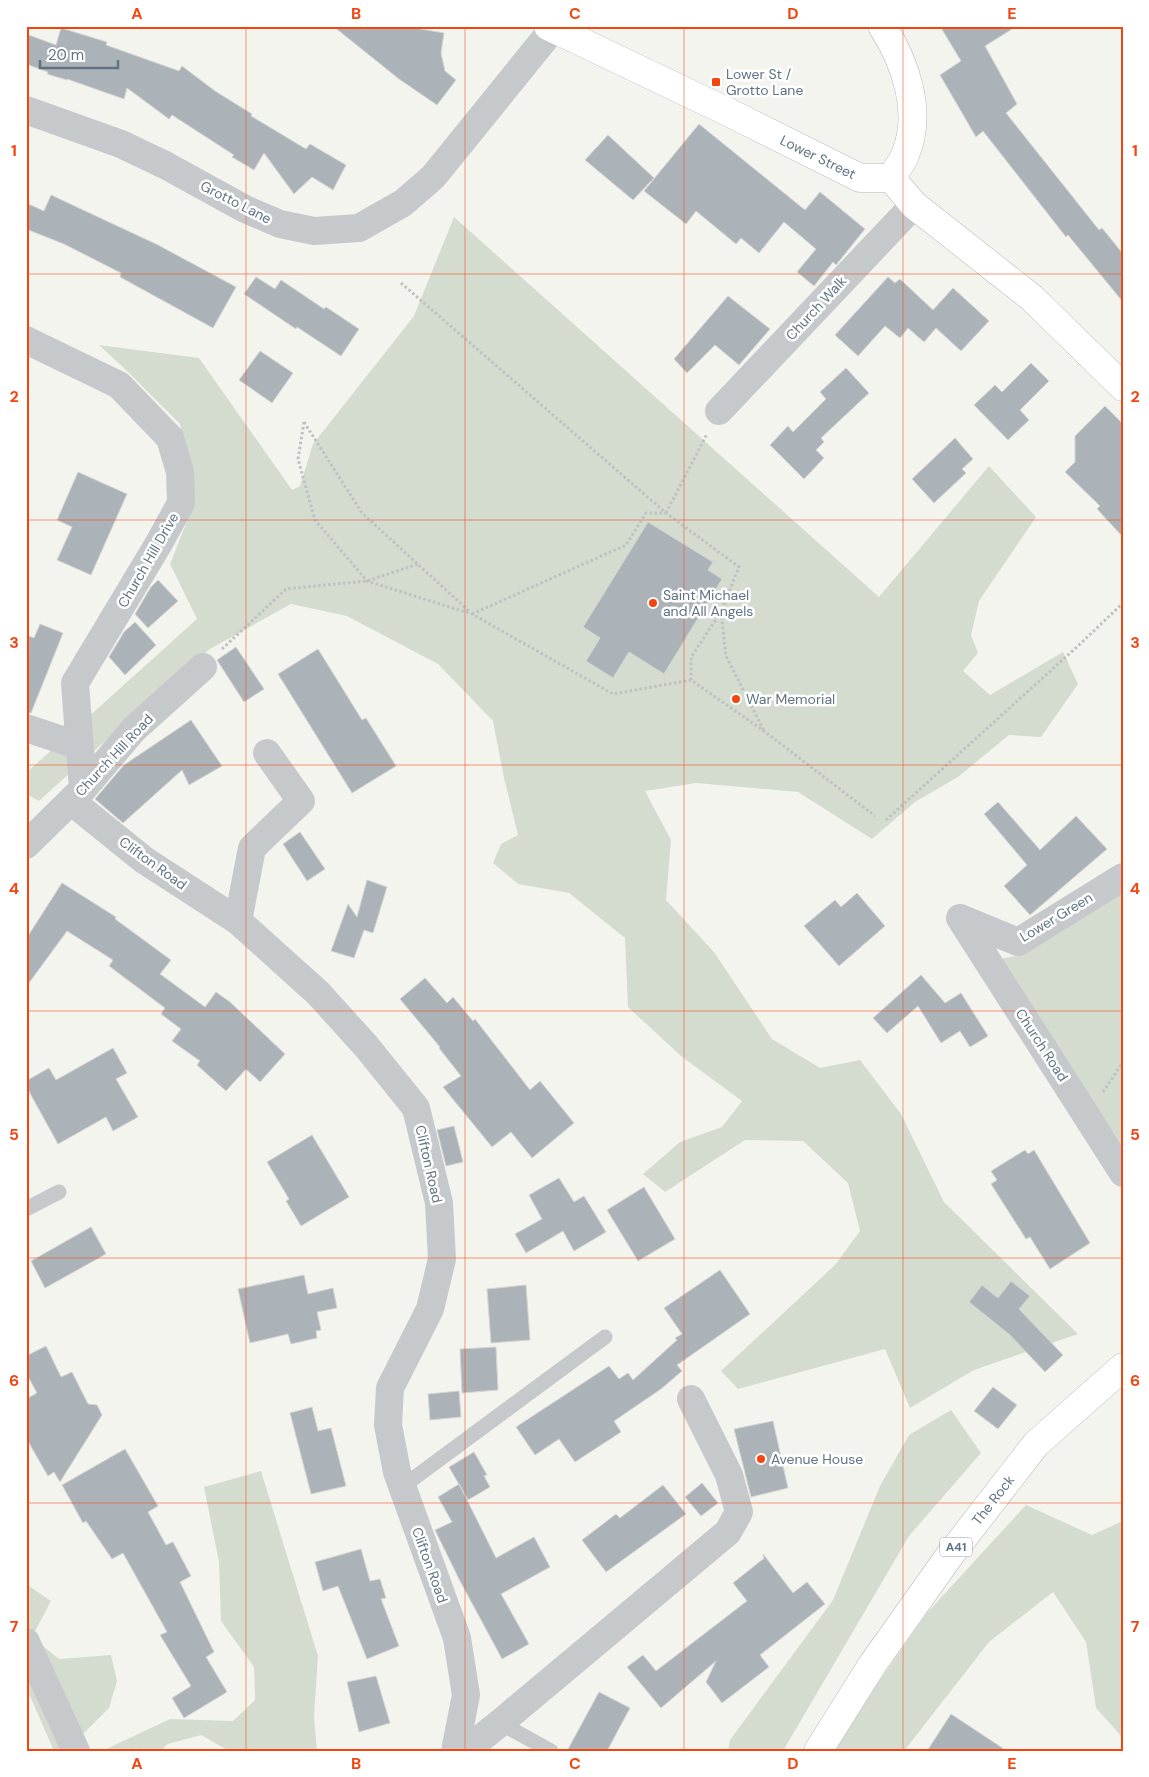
<svg xmlns="http://www.w3.org/2000/svg" width="1149" height="1777" font-family="'DM Sans',sans-serif">
<rect width="100%" height="100%" fill="#f4f4ef"/>
<path fill="#d4dcd0" d="M 454,217 L 879,597 L 989,466 L 1036,517 L 979,601 L 971,635 L 978,653 L 963,671 L 990,695 L 1063,652 L 1078,684 L 1041,737 L 1009,735 L 958,777 L 915,802 L 872,839 L 798,792 L 696,783 L 645,791 L 671,840 L 666,900 L 714,952 L 772,1039 L 820,1068 L 860,1060 L 901,1114 L 944,1202 L 1078,1334 L 974,1370 L 910,1408 L 885,1349 L 738,1389 L 721,1371 L 835,1265 L 860,1231 L 848,1183 L 803,1141 L 745,1140 L 665,1192 L 643,1174 L 680,1142 L 722,1127 L 742,1101 L 681,1056 L 628,1007 L 625,938 L 569,893 L 518,884 L 493,863 L 501,844 L 518,835 L 504,778 L 493,721 L 438,664 L 347,616 L 291,604 L 210,649 L 125,723 L 39,801 L 26,794 L 26,773 L 197,619 L 170,564 L 195,501 L 180,424 L 127,371 L 99,345 L 199,358 L 292,490 L 300,486 L 313,444 L 414,316 Z
M 1123,886 L 1123,1146 L 997,960 L 1019,955 Z
M 951,1410 L 981,1453 L 909,1536 L 783,1751 L 728,1751 L 730,1740 L 833,1600 L 880,1486 L 909,1435 Z
M 261,1471 L 318,1656 L 314,1717 L 317,1751 L 229,1751 L 201,1735 L 168,1744 L 160,1751 L 102,1751 L 170,1719 L 233,1721 L 255,1700 L 254,1667 L 221,1621 L 219,1562 L 204,1487 Z
M 1026,1505 L 1092,1535 L 1123,1521 L 1123,1738 L 1096,1708 L 1086,1642 L 1053,1592 L 989,1642 L 904,1751 L 830,1751 L 927,1613 Z
M 26,1584 L 51,1601 L 32,1637 L 59,1659 L 111,1655 L 117,1681 L 109,1708 L 80,1737 L 90,1751 L 54,1751 L 26,1687 Z"/>
<path fill="#abb3b8" stroke="#d5d5d2" d="M 333,26 L 417,26 L 421,29 L 444,33 L 441,53 L 445,71 L 456,80 L 437,105 L 399,79 Z
M 940,26 L 1017,26 L 985,46 L 1017,104 L 1006,113 L 1099,230 L 1102,228 L 1123,254 L 1123,302 L 1068,235 L 1066,237 L 983,131 L 976,137 L 940,75 L 961,61 Z
M 61,28 L 107,42 L 106,45 L 179,71 L 182,66 L 215,91 L 252,114 L 251,116 L 306,149 L 310,144 L 346,165 L 333,190 L 312,177 L 294,194 L 264,153 L 254,170 L 232,157 L 234,155 L 172,115 L 169,119 L 127,88 L 124,99 L 67,79 L 67,80 L 47,74 L 48,72 L 26,64 L 26,34 L 56,45 Z
M 699,124 L 805,210 L 820,192 L 865,229 L 836,265 L 833,262 L 814,286 L 797,272 L 816,249 L 784,222 L 759,253 L 741,238 L 736,244 L 696,211 L 686,224 L 644,191 Z
M 608,135 L 654,178 L 633,200 L 585,160 Z
M 51,195 L 158,245 L 236,287 L 213,328 L 120,277 L 121,273 L 64,244 L 26,229 L 26,203 L 44,211 Z
M 256,277 L 275,289 L 281,280 L 324,309 L 326,307 L 359,329 L 341,356 L 297,327 L 296,329 L 244,294 Z
M 888,277 L 895,283 L 900,279 L 933,310 L 953,288 L 989,321 L 961,351 L 936,328 L 924,342 L 908,328 L 900,338 L 885,326 L 858,356 L 835,335 Z
M 728,296 L 770,329 L 739,365 L 715,345 L 687,373 L 674,359 Z
M 260,351 L 293,373 L 272,403 L 239,380 Z
M 1031,363 L 1049,381 L 1020,410 L 1029,420 L 1008,440 L 974,405 L 995,385 L 1002,392 Z
M 846,368 L 869,393 L 821,438 L 824,442 L 816,450 L 824,458 L 804,479 L 770,445 L 788,426 L 793,432 L 826,399 L 820,392 Z
M 1105,406 L 1123,424 L 1123,537 L 1097,509 L 1100,506 L 1065,472 L 1075,462 L 1075,436 Z
M 955,438 L 973,459 L 962,469 L 966,473 L 934,503 L 912,479 Z
M 78,472 L 127,494 L 91,575 L 57,560 L 72,527 L 57,520 Z
M 648,522 L 713,562 L 708,570 L 722,579 L 664,674 L 629,652 L 613,678 L 586,661 L 600,638 L 583,627 Z
M 158,580 L 178,601 L 148,628 L 135,614 L 151,587 Z
M 135,622 L 156,645 L 125,675 L 109,657 L 124,632 Z
M 40,624 L 63,633 L 31,713 L 26,713 L 26,635 L 34,638 Z
M 236,647 L 264,689 L 244,702 L 217,660 Z
M 318,649 L 362,720 L 366,718 L 396,766 L 352,793 L 278,674 Z
M 191,720 L 222,766 L 189,785 L 182,770 L 123,823 L 95,799 L 124,765 Z
M 998,802 L 1040,850 L 1076,816 L 1107,849 L 1030,915 L 1004,886 L 1027,865 L 984,814 Z
M 300,832 L 325,869 L 307,881 L 283,844 Z
M 367,880 L 387,887 L 373,933 L 364,930 L 354,958 L 331,951 L 348,904 L 357,917 Z
M 62,883 L 116,917 L 115,919 L 171,960 L 160,974 L 205,1007 L 216,992 L 230,1002 L 285,1054 L 260,1082 L 246,1069 L 226,1091 L 197,1065 L 200,1061 L 172,1041 L 181,1029 L 161,1014 L 165,1008 L 109,966 L 113,960 L 67,931 L 26,987 L 26,939 Z
M 857,893 L 885,926 L 839,966 L 804,926 L 835,900 L 841,907 Z
M 921,975 L 945,1003 L 961,993 L 988,1036 L 970,1047 L 960,1031 L 941,1043 L 918,1006 L 887,1033 L 873,1018 Z
M 425,978 L 447,1003 L 453,997 L 473,1021 L 475,1019 L 530,1090 L 540,1081 L 574,1123 L 532,1158 L 511,1132 L 492,1147 L 443,1087 L 461,1076 L 439,1048 L 440,1047 L 400,999 Z
M 113,1048 L 127,1073 L 116,1079 L 138,1117 L 113,1131 L 106,1117 L 58,1144 L 26,1086 L 26,1081 L 49,1068 L 56,1080 Z
M 454,1126 L 463,1162 L 446,1166 L 437,1130 Z
M 312,1135 L 349,1197 L 301,1226 L 286,1201 L 289,1199 L 267,1162 Z
M 1025,1150 L 1028,1154 L 1034,1150 L 1090,1243 L 1050,1269 L 1030,1237 L 1026,1239 L 991,1184 L 997,1180 L 991,1171 Z
M 559,1178 L 574,1202 L 584,1196 L 606,1232 L 574,1251 L 563,1231 L 526,1253 L 515,1234 L 542,1219 L 529,1195 Z
M 644,1187 L 675,1239 L 638,1261 L 607,1210 Z
M 91,1227 L 106,1254 L 45,1288 L 31,1261 Z
M 720,1270 L 750,1314 L 677,1365 L 682,1371 L 661,1389 L 614,1421 L 621,1432 L 575,1462 L 559,1439 L 535,1455 L 516,1427 L 609,1366 L 619,1379 L 628,1373 L 633,1380 L 677,1340 L 675,1338 L 682,1334 L 664,1308 Z
M 304,1275 L 308,1294 L 333,1288 L 337,1308 L 317,1312 L 321,1330 L 316,1331 L 317,1338 L 291,1344 L 288,1334 L 250,1343 L 238,1289 Z
M 1011,1281 L 1030,1296 L 1019,1309 L 1063,1355 L 1045,1372 L 1010,1335 L 969,1302 L 982,1285 L 998,1298 Z
M 526,1285 L 530,1340 L 491,1343 L 487,1289 Z
M 46,1346 L 61,1377 L 72,1372 L 88,1404 L 97,1405 L 102,1415 L 60,1482 L 54,1472 L 48,1476 L 26,1438 L 26,1399 L 37,1393 L 26,1373 L 26,1356 Z
M 496,1347 L 498,1390 L 462,1393 L 460,1349 Z
M 993,1387 L 1017,1405 L 998,1429 L 974,1411 Z
M 459,1391 L 461,1417 L 430,1420 L 428,1394 Z
M 312,1407 L 318,1431 L 331,1428 L 346,1486 L 311,1494 L 290,1413 Z
M 773,1421 L 788,1488 L 751,1497 L 734,1429 Z
M 125,1449 L 158,1506 L 148,1512 L 166,1545 L 173,1542 L 191,1576 L 180,1582 L 214,1652 L 206,1657 L 227,1692 L 184,1718 L 172,1698 L 191,1686 L 160,1635 L 167,1632 L 123,1553 L 112,1559 L 86,1521 L 83,1523 L 62,1485 Z
M 474,1452 L 487,1475 L 484,1476 L 490,1487 L 468,1500 L 449,1467 Z
M 702,1483 L 718,1503 L 701,1516 L 685,1497 Z
M 459,1484 L 496,1558 L 534,1537 L 550,1567 L 501,1594 L 529,1644 L 502,1659 L 459,1579 L 435,1530 L 452,1522 L 438,1497 Z
M 663,1485 L 686,1514 L 606,1572 L 582,1540 L 616,1514 L 620,1518 Z
M 361,1549 L 370,1581 L 380,1579 L 386,1598 L 381,1599 L 399,1646 L 367,1659 L 338,1586 L 323,1591 L 315,1562 Z
M 763,1554 L 793,1593 L 807,1582 L 825,1604 L 760,1655 L 769,1667 L 722,1703 L 706,1682 L 716,1661 L 661,1708 L 627,1667 L 643,1655 L 656,1671 L 747,1601 L 733,1583 L 763,1559 L 764,1560 Z
M 376,1676 L 390,1723 L 359,1732 L 347,1682 Z
M 599,1692 L 630,1708 L 607,1751 L 567,1751 Z
M 951,1714 L 1007,1751 L 927,1751 Z"/>
<g fill="none" stroke-linecap="round" stroke-linejoin="round">
<defs>
<path id="secondary" d="M 548,26 L 726,111 L 860,178 L 891,178 L 914,205 L 1032,298 L 1123,387
M 882,26 C 906,63 923,113 905,155 C 902,163 895,171 891,178"/>
<path id="highway" d="M 818,1751 L 872,1665 L 950,1555 L 1036,1444 L 1123,1367"/>
</defs>
<use href="#secondary" stroke="#b5babf" stroke-width="29"/>
<use href="#highway" stroke="#b7babd" stroke-width="29"/>
<path stroke="#bec0c2" stroke-width="3" stroke-dasharray="2.5 2.5" stroke-linecap="butt" d="M 401,283 L 666,513 L 739,567 L 721,612 L 691,657 L 691,680 L 764,731 L 875,816
M 304,422 L 298,459 L 315,520 L 367,581 L 472,614 L 613,694 L 691,680
M 304,422 L 362,513 L 470,612
M 666,513 L 707,434
M 721,612 L 726,656 L 764,731
M 472,614 L 626,545 L 646,513 L 665,513
M 222,649 L 286,589 L 367,581 L 418,564
M 886,820 L 1079,645 L 1123,603
M 1103,1092 L 1123,1062"/>
<path stroke="#c6c9cc" stroke-width="15" d="M 26,1209 L 59,1192
M 402,1487 L 605,1337
M 500,1723 L 551,1751"/>
<path stroke="#c6c9cc" stroke-width="28" d="M 26,110 L 121,144 L 165,165 L 245,209 L 280,224 L 314,231 L 359,228 L 403,203 L 433,177 L 552,30
M 26,340 L 119,385 L 170,438 L 180,472 L 181,503 L 159,543 L 75,683 L 83,789
M 719,411 L 914,205
M 26,728 L 80,746
M 71,801 L 144,860 L 238,921 L 318,993 L 366,1046 L 416,1108 L 439,1203 L 442,1259 L 430,1309 L 390,1388 L 388,1425 L 397,1472 L 457,1638 L 466,1695 L 455,1751
M 26,845 L 83,789 L 134,729 L 203,667
M 960,918 L 1123,1173
M 960,918 L 1018,942 L 1123,877
M 238,921 L 252,848 L 301,801 L 267,753
M 26,1642 L 76,1751
M 465,1751 L 500,1723 L 728,1532 L 739,1512 L 729,1475 L 691,1399"/>
<use href="#secondary" stroke="#fff" stroke-width="28"/>
<use href="#highway" stroke="#fff" stroke-width="28"/>
</g>
<path fill="none" stroke="#f34510" stroke-width="1" stroke-opacity="0.55" d="M 246,26 L 246,1751M 465,26 L 465,1751M 684,26 L 684,1751M 903,26 L 903,1751M 26,274 L 1123,274M 26,520 L 1123,520M 26,765 L 1123,765M 26,1011 L 1123,1011M 26,1258 L 1123,1258M 26,1503 L 1123,1503"/>
<g fill="#f34510" stroke="#fff" stroke-width="2">
<rect x="711" y="77" width="10" height="10" rx="2.5"/>
<circle cx="653" cy="603" r="5"/>
<circle cx="736" cy="699" r="5"/>
<circle cx="761" cy="1459" r="5"/>
</g>
<g text-anchor="middle" stroke-width="5" stroke-linejoin="round" paint-order="stroke">
<rect fill="#fff" stroke="#909da8" stroke-width="1" x="940" y="1537.5" width="32" height="19" rx="4"/>
<g font-size="12" font-weight="bold" fill="#607383">
<text x="956" y="1551">A41</text>
</g>
<g font-size="14" fill="#607383" stroke="#fff" text-anchor="start">
<text x="726" y="79">Lower St /<tspan x="726" dy="16">Grotto Lane</tspan></text>
<text x="663" y="600">Saint Michael<tspan x="663" dy="16">and All Angels</tspan></text>
<text x="746" y="704">War Memorial</text>
<text x="771" y="1464">Avenue House</text>
</g>
<g font-size="14" fill="#607383" stroke="#fff">
<text transform="translate(818 157) rotate(26)" y="5">Lower Street</text>
<text transform="translate(236 202) rotate(27)" y="5">Grotto Lane</text>
<text transform="translate(816 308) rotate(-47)" y="5">Church Walk</text>
<text transform="translate(148 560) rotate(-60)" y="5">Church Hill Drive</text>
<text transform="translate(114 755) rotate(-47)" y="5">Church Hill Road</text>
<text transform="translate(153 863) rotate(36)" y="5">Clifton Road</text>
<text transform="translate(1056 917) rotate(-31)" y="5">Lower Green</text>
<text transform="translate(1042 1045) rotate(57)" y="5">Church Road</text>
<text transform="translate(429 1164) rotate(77)" y="5">Clifton Road</text>
<text transform="translate(993 1500) rotate(-52)" y="5">The Rock</text>
<text transform="translate(430 1565) rotate(70)" y="5">Clifton Road</text>
</g>
</g>
<rect width="1149" height="1777" fill="none" stroke="#ffffff" stroke-width="55"/>
<path d="M40 60v8h78v-8" fill="none" stroke="#607383" stroke-width="2.5"/>
<text x="48" y="60" font-size="15" fill="#607383" stroke="#ffffff" stroke-width="4" paint-order="stroke">20 m</text>
<rect x="28" y="28" width="1094" height="1722" fill="none" stroke="#f34510" stroke-width="2"/>
<g font-size="16" text-anchor="middle" font-weight="bold" fill="#f34510">
<text x="137" y="19">A</text>
<text x="356" y="19">B</text>
<text x="575" y="19">C</text>
<text x="793" y="19">D</text>
<text x="1012" y="19">E</text>
<text x="14" y="156">1</text>
<text x="1135" y="156">1</text>
<text x="14" y="402">2</text>
<text x="1135" y="402">2</text>
<text x="14" y="648">3</text>
<text x="1135" y="648">3</text>
<text x="14" y="894">4</text>
<text x="1135" y="894">4</text>
<text x="14" y="1140">5</text>
<text x="1135" y="1140">5</text>
<text x="14" y="1386">6</text>
<text x="1135" y="1386">6</text>
<text x="14" y="1632">7</text>
<text x="1135" y="1632">7</text>
<text x="137" y="1769">A</text>
<text x="356" y="1769">B</text>
<text x="575" y="1769">C</text>
<text x="793" y="1769">D</text>
<text x="1012" y="1769">E</text>
</g>
</svg>
